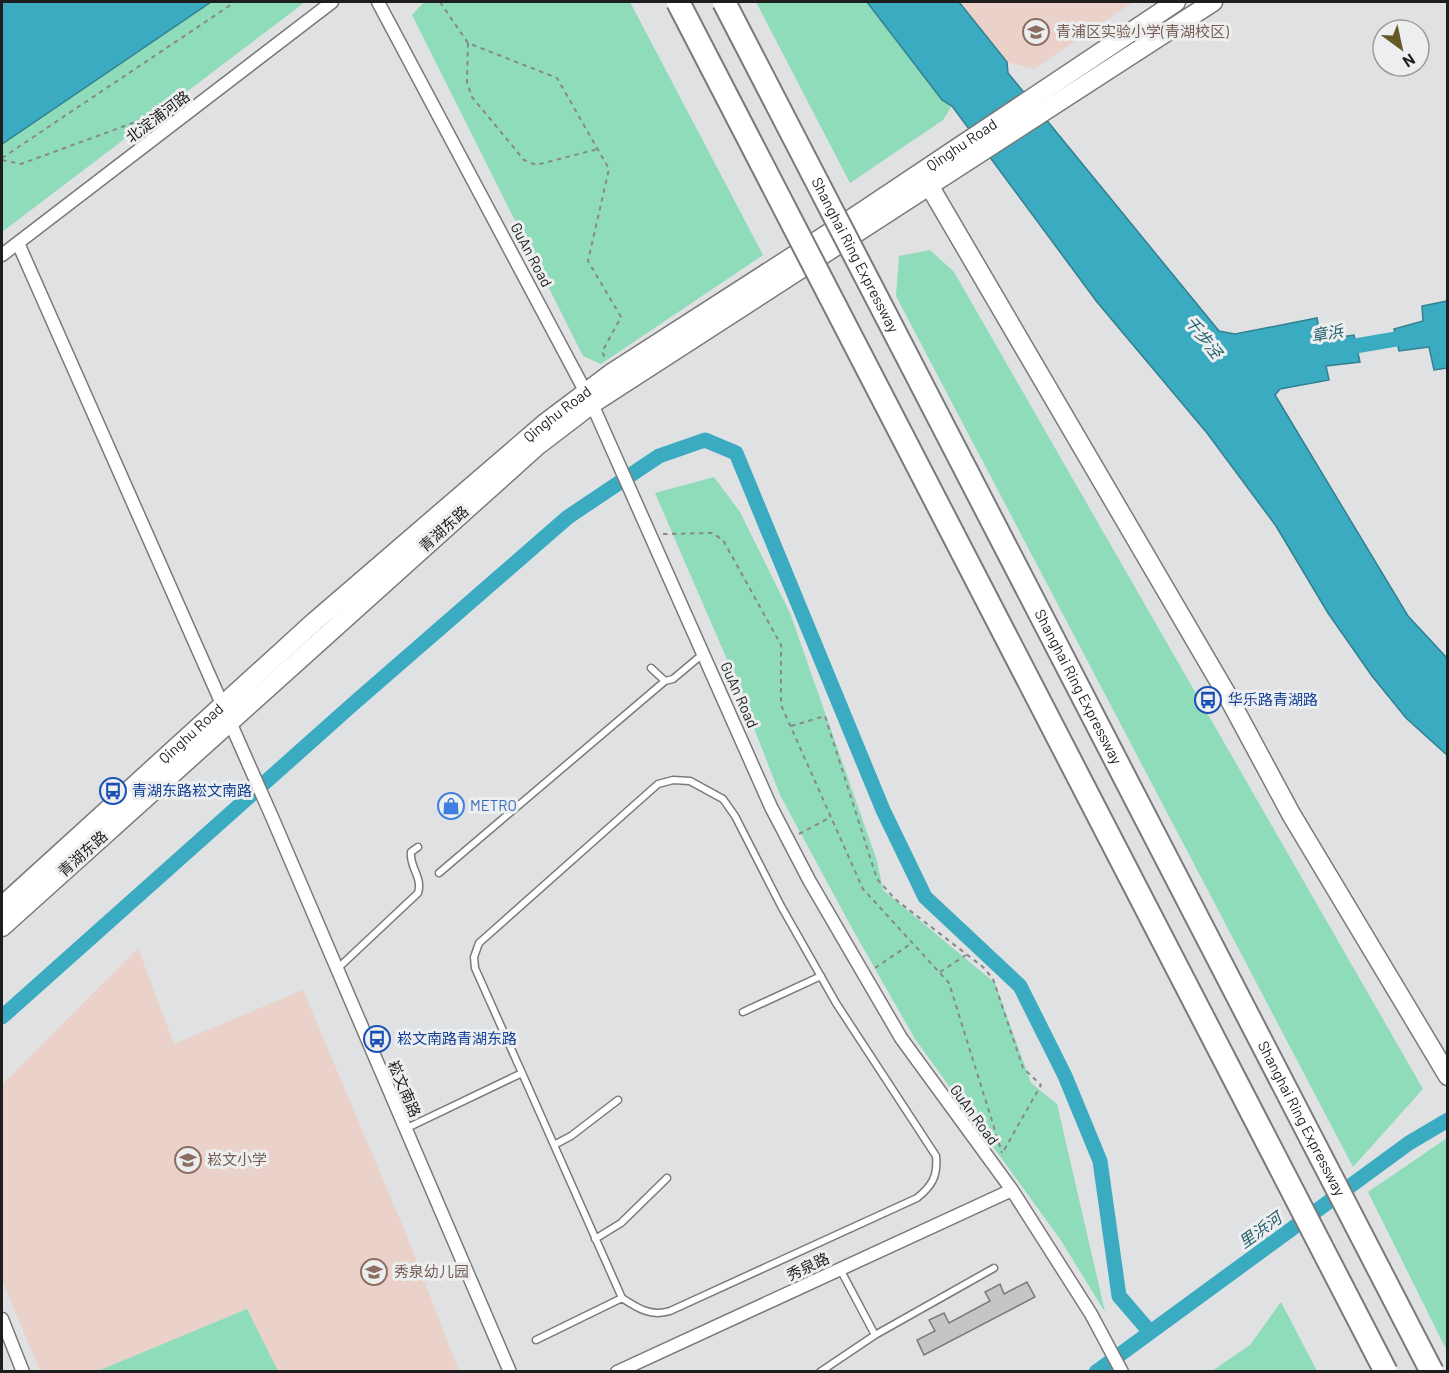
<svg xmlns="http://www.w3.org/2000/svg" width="1449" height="1373" font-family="Barlow,'Noto Sans SC',sans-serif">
<rect width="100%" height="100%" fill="#e0e1e2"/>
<path fill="#ead1c9" d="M 959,2 L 1133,2 L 1034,69 L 1007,62 Z
M 138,948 L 174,1044 L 303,990 L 406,1234 L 459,1371 L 278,1371 L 247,1309 L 98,1371 L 40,1371 L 2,1280 L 2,1085 Z"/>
<path fill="#8fdcba" d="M 2,2 L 305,2 L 2,232 Z
M 424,2 L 630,2 L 763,255 L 601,364 L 583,356 L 412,15 Z
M 756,2 L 867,2 L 942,100 L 952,106 L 943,120 L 850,183 Z
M 930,250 L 954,272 L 1423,1089 L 1353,1167 L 896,296 L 899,256 Z
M 714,477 L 740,512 L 790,613 L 877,861 L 883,890 L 995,983 L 1031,1083 L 1057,1104 L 1105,1312 L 1060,1239 L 915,1039 L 853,930 L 780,795 L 729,664 L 655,493 Z
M 1447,1138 L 1447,1351 L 1368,1192 Z
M 1281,1302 L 1317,1371 L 1212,1371 L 1250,1345 Z
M 247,1309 L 278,1371 L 98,1371 Z"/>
<path fill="#3aabc0" stroke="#328190" stroke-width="1.5" d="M 2,2 L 211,2 L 2,144 Z
M 867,2 L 959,2 L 1007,62 L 1008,73 L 1219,331 L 1235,334 L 1317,318 L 1321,340 L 1354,335 L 1360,362 L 1326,366 L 1329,380 L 1280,389 L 1275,395 L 1408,616 L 1447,658 L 1447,755 L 1406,718 L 1372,676 L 1328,613 L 1276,526 L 1207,433 L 1097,302 L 952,106 L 942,100 Z
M 1447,301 L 1447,368 L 1434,370 L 1429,347 L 1399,351 L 1394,329 L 1423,321 L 1422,306 Z"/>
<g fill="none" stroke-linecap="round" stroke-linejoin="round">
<path stroke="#3aabc0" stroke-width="15" d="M 1338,349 L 1448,330
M 2,1017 L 353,704 L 568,517 L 659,456 L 705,440 L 736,453 L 883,810 L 925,897 L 1020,986 L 1065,1076 L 1100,1161 L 1119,1296 L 1150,1332
M 1096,1372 L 1409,1143 L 1448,1120"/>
</g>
<path fill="#c4c5c6" stroke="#79797a" stroke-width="1.5" d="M 1027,1282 L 1035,1297 L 924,1355 L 917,1340 L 935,1331 L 929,1320 L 944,1313 L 949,1323 L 990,1301 L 985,1292 L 1000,1284 L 1004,1294 Z"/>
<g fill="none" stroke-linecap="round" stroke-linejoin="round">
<defs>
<path id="lane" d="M 651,668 L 665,681 L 673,679 L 704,653
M 439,873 L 665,681
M 336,970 L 418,893 C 423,877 409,867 411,852 L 418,847
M 743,1012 L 821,976
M 405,1129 L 522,1073 L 475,968 L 474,957 L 479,943 L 658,784 L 673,780 L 690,781 L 723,799 L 735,816 L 781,906 L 836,1003 L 936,1156 C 938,1176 932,1186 917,1198 L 670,1311 C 651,1317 637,1308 622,1298 L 522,1073
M 554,1145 L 571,1136 L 618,1100
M 595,1239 L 621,1223 L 667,1178
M 840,1269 L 875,1335
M 536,1340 L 622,1298
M 820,1372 L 875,1335 L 994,1268"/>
<path id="street" d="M 378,2 L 592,404 L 771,807 L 809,880 L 901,1038 L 1012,1190 L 1091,1314 L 1122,1372
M 18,243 L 272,817 L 510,1372
M 2,255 L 332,2
M 2,1319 L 23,1372
M 617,1372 L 1012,1190"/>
<g id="secondary">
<path d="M 923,175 L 1226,693 L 1291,814 L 1448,1076"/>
<path id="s1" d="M 2,906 L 314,622 L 544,424 L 613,372 L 857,215 L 1176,2"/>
<path d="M 2,927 L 537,446 L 592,404 L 1213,2"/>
</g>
</defs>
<use href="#lane" stroke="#7a7a7b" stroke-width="9"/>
<use href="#street" stroke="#7a7a7b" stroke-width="15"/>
<use href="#secondary" stroke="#7a7a7b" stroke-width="21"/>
<path stroke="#888889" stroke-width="2" stroke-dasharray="4.5 4.5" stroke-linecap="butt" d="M 440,2 L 468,43 L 557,78 L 609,169 L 588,261 L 621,317 L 602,352 L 606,359
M 468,43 L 467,82 L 472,97 L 524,160 L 536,165 L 598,149
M 2,158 L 235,2
M 2,160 L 21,164 L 141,120 L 153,124
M 663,534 L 712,533 L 723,540 L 781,645 L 781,705 L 863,889 L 949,983 L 1002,1153
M 791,726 L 825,716 L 877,879 L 895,899 L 983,967 L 993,979 L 1023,1068 L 1041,1085 L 1003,1152
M 799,834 L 831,817
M 875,968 L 912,943
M 940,972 L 966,955"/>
<use href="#lane" stroke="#fff" stroke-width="6"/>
<use href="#street" stroke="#fff" stroke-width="12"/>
<use href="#secondary" stroke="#fff" stroke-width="18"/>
<defs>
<g id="highway-bridge">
<path d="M 678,2 L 1386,1372"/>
<path id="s2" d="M 724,2 L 1432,1372"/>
</g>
</defs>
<use href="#highway-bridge" stroke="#7a7a7b" stroke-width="26" stroke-linecap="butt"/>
<use href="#highway-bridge" stroke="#fff" stroke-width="22"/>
</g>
<defs>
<symbol id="school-ring" viewBox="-11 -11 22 22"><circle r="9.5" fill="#edeeef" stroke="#8d6e63" stroke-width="1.5"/><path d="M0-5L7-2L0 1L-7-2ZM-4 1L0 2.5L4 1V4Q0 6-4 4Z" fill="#8d6e63"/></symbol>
<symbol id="bus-ring" viewBox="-11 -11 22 22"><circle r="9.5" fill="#edeeef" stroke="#1a4fb4" stroke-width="1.5"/><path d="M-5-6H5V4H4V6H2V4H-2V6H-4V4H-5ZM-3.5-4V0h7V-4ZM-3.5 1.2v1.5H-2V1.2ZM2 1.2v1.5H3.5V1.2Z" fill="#1a4fb4"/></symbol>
<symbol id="shop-ring" viewBox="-11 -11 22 22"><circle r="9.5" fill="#edeeef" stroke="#3f7fe0" stroke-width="1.5"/><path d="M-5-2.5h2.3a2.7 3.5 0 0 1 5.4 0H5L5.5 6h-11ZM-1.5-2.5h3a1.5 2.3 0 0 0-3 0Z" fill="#3f7fe0"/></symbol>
</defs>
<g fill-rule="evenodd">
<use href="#school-ring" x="1021" y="17" width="30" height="30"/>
<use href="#bus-ring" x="1193" y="685" width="30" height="30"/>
<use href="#bus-ring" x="98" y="776" width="30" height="30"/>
<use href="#shop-ring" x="436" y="791" width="30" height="30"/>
<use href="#bus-ring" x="362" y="1024" width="30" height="30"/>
<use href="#school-ring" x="173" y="1145" width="30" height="30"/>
<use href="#school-ring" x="359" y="1257" width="30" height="30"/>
</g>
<g text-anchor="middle" stroke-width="6" stroke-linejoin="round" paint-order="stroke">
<g font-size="15" fill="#785e54" stroke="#edeeef" text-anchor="start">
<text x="1056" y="37">青浦区实验小学(青湖校区)</text>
<text x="207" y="1165">崧文小学</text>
<text x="394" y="1277">秀泉幼儿园</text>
</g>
<g font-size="15" fill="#1e1e1f" stroke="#edeeef">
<text transform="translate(158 117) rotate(-37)" y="5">北淀浦河路</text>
<text dy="5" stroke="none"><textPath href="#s1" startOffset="1228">Qinghu Road</textPath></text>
<text transform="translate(531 255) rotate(62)" y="5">GuAn Road</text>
<text dy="5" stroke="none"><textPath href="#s2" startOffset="285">Shanghai Ring Expressway</textPath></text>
<text dy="5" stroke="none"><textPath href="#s1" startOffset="742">Qinghu Road</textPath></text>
<text transform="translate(444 529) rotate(-42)" y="5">青湖东路</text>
<text dy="5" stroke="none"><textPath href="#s2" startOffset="771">Shanghai Ring Expressway</textPath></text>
<text transform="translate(739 695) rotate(66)" y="5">GuAn Road</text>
<text dy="5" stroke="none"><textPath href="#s1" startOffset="256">Qinghu Road</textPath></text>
<text transform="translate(83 854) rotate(-42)" y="5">青湖东路</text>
<text transform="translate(404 1089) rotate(67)" y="5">崧文南路</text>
<text transform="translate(974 1115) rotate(54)" y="5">GuAn Road</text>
<text dy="5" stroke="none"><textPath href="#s2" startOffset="1257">Shanghai Ring Expressway</textPath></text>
<text transform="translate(808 1267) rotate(-25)" y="5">秀泉路</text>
</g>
<g font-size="15" fill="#164399" stroke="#edeeef" text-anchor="start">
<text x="1228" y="705">华乐路青湖路</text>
<text x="132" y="796">青湖东路崧文南路</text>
<text x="397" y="1044">崧文南路青湖东路</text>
</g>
<g font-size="15" fill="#366cbe" stroke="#edeeef" text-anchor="start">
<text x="470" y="811">METRO</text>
</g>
<g font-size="16" font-style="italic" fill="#25616d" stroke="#edeeef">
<text transform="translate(1327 333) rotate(-10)" y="6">章浜</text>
<text transform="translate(1204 337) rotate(52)" y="6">千步泾</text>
<text transform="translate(1260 1230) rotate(-36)" y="6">里浜河</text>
</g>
</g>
<rect width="1449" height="1373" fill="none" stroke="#1e1e1f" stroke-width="6"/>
<g transform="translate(1401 48) rotate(147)"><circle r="28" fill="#edeeef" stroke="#9a9b9c" stroke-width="1.5"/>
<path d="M0-4.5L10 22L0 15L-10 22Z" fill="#635a26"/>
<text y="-9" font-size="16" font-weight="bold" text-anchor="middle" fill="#1e1e1f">N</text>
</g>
</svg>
